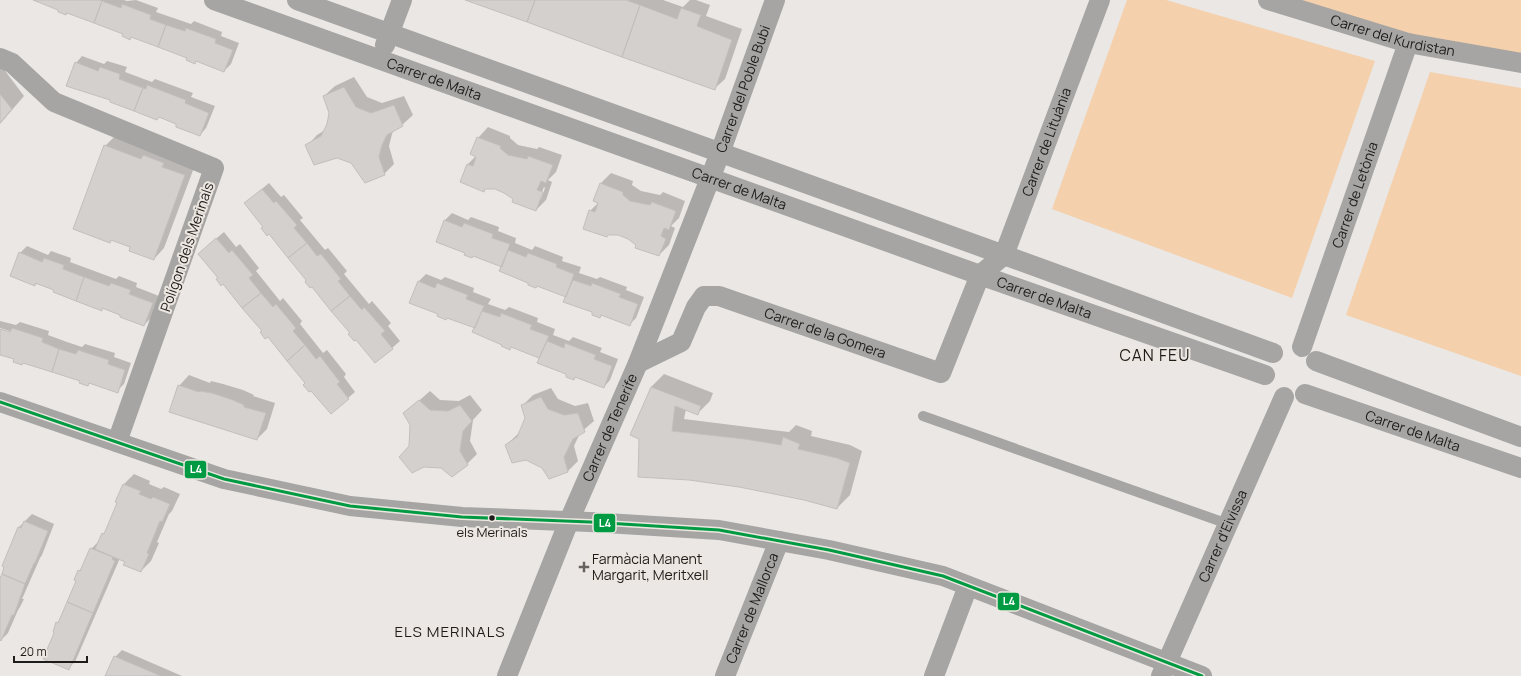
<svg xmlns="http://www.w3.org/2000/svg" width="1521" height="676" font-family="Manrope,sans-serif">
<rect width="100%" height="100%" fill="#eae7e4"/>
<path fill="#f4d0ac" d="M 1127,0 L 1166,0 L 1375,61 L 1292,298 L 1052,209 Z
M 1268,0 L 1521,0 L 1521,63 Z
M 1430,72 L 1521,88 L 1521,376 L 1346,315 Z"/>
<path fill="#0003" fill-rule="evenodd" d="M 36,0 L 124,0 L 127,1 L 136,0 L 158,8 L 156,12 L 191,24 L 194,21 L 222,32 L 221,36 L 239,43 L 231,64 L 224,71 L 197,60 L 195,63 L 189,57 L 132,36 L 130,38 L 124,33 Z
M 468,0 L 663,0 L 683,7 L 690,0 L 696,0 L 710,5 L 706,16 L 742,29 L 725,79 L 714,89 Z
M 82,56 L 104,64 L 107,61 L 127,67 L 125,72 L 152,82 L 155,79 L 193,93 L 191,97 L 215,106 L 206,128 L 200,135 L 177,124 L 112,99 L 76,63 Z
M 0,64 L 24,96 L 0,124 Z
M 354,77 L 367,97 L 382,103 L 404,96 L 413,115 L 402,125 L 394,129 L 392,134 L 389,146 L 394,164 L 384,174 L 307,146 L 317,135 L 325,130 L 330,113 L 324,96 L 335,86 Z
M 488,127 L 510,136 L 510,138 L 518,145 L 537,149 L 539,147 L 562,155 L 556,172 L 548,180 L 552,182 L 546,200 L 536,210 L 505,192 L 495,188 L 486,188 L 484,191 L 468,164 L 476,156 L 478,138 ZM 544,187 L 545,188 L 541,199 L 539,199 Z
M 115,136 L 195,165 L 164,248 L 154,259 L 132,246 L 112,239 L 110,241 L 105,146 Z
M 611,173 L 633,181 L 632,185 L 641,191 L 660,195 L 663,192 L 685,201 L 679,218 L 671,226 L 675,228 L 669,245 L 659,255 L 637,244 L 590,211 L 598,203 L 594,201 L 601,183 Z
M 269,183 L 281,197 L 284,195 L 303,218 L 300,220 L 325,250 L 328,248 L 347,271 L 344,274 L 369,304 L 372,301 L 391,323 L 388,326 L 400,341 L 376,362 L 245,203 Z
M 452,213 L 468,220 L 471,217 L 499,227 L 498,231 L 516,238 L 515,243 L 532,250 L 535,246 L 563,257 L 562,261 L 581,267 L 579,273 L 597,279 L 600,277 L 627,287 L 626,290 L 644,297 L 636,318 L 629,325 L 602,315 L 600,317 L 594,311 L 567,296 L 530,282 L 502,266 L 437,242 L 445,220 Z
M 224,232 L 236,247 L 240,244 L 259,268 L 256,271 L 280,301 L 283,298 L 302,321 L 300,324 L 323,353 L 327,350 L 346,374 L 344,377 L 355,392 L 348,398 L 306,383 L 219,277 L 206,247 Z
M 27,246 L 48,255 L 51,251 L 71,258 L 70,262 L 116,279 L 119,276 L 137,283 L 136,287 L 159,296 L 151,318 L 144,325 L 122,314 L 103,307 L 101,309 L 37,282 L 35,285 L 20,253 Z
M 426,274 L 441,280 L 445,277 L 474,288 L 473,292 L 491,299 L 488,304 L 505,310 L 509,307 L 538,318 L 537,322 L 555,329 L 553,335 L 569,341 L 573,337 L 602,348 L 600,352 L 618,359 L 610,380 L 604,387 L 576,376 L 574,379 L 541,358 L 504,344 L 476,327 L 411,303 L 419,281 Z
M 0,321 L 16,325 L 20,322 L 49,331 L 48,335 L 67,342 L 82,347 L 85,344 L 115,353 L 114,357 L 131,363 L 124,384 L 117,391 L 90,383 L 88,385 L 81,380 L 0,354 L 0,330 L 16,333 L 0,328 Z
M 664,374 L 713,393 L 710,401 L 697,414 L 686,409 L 684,419 L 789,432 L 796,425 L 812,431 L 811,436 L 850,445 L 862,451 L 850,495 L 837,508 L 804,499 L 740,486 L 689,479 L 651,387 Z
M 189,375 L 210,383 L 211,381 L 223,384 L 243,390 L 254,395 L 253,396 L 275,403 L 267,429 L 257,439 L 179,386 Z
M 551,388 L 558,399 L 575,406 L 588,403 L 594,421 L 580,433 L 574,446 L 578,461 L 568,471 L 543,467 L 506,445 L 520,432 L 526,418 L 523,405 L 533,395 Z
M 430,391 L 440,400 L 459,401 L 470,395 L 482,410 L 473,420 L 470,441 L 477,454 L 467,464 L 442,467 L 410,446 L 411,425 L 405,413 Z
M 134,474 L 150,481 L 149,484 L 161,489 L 164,487 L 180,494 L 172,511 L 169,514 L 157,542 L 159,543 L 151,561 L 141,571 L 120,558 L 75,662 L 68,668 L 55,633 L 57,623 L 61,620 L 78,580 L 79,571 L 83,567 L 91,549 L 98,542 L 99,542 L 103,534 L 107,530 L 119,503 L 124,484 Z
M 32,514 L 54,524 L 42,555 L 40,558 L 22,599 L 24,599 L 20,607 L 18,610 L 8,633 L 1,640 L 0,639 L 0,577 L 2,575 L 19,527 Z
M 122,650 L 182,676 L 107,676 L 115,657 Z"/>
<path fill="#d3d0ce" stroke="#c2bfbe" d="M 33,0 L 99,0 L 102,1 L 94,23 L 67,13 L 66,15 L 58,12 L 58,10 Z
M 465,0 L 535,0 L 527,22 Z
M 535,0 L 626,0 L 640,5 L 622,57 L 527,22 Z
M 102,1 L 121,8 L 122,4 L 151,15 L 150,19 L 166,25 L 158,47 L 131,37 L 130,40 L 122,36 L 123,34 L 94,23 Z
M 640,5 L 677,19 L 681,8 L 701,15 L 697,26 L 732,40 L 715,90 L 622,57 Z
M 166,25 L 185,31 L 186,28 L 216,39 L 215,43 L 233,50 L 224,72 L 196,61 L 195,64 L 186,60 L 187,58 L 158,47 Z
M 75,62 L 98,71 L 100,67 L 120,74 L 119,79 L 143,88 L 134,111 L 110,102 L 110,100 L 66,86 Z
M 147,85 L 186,100 L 185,103 L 209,113 L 200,136 L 176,127 L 176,124 L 159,117 L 157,120 L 134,111 L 143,88 L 146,89 Z
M 344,87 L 356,107 L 371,113 L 394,105 L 403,126 L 387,135 L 382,145 L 379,157 L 385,175 L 365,183 L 351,163 L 337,158 L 314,165 L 305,145 L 321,136 L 327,124 L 329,113 L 323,96 Z
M 0,94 L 12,109 L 0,123 Z
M 477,137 L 501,146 L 500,148 L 508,155 L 527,159 L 528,156 L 553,165 L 546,183 L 541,181 L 537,190 L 543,192 L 536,211 L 512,202 L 513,199 L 504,193 L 495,189 L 485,189 L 484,192 L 460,182 L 467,164 L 473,166 L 476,157 L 470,154 Z
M 104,145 L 141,159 L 143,155 L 164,163 L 162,167 L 185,175 L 154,260 L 129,251 L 130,247 L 111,240 L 110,243 L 73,229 Z
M 600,183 L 623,192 L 623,195 L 630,201 L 650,205 L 652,202 L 676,211 L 669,230 L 664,228 L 661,236 L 666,239 L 659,256 L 635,248 L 636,245 L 628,239 L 618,235 L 608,235 L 607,237 L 583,229 L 589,210 L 595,212 L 598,203 L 593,201 Z
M 262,189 L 274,203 L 276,201 L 297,225 L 294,228 L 307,243 L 288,258 L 269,234 L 267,236 L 261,228 L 263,227 L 244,203 Z
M 444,220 L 462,227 L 464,223 L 493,234 L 492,238 L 510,244 L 502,267 L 473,256 L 472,258 L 464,255 L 465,253 L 436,242 Z
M 216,238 L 229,253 L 232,250 L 253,275 L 249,278 L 261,293 L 242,308 L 223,284 L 221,286 L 216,279 L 218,278 L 198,254 Z
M 307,243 L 317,256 L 321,254 L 341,279 L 338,281 L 350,296 L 331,311 L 312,287 L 310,288 L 305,282 L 306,280 L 288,258 Z
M 508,250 L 526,257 L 528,253 L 557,264 L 556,267 L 574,274 L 566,297 L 537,286 L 536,288 L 528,285 L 528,283 L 499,271 Z
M 19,252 L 42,262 L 44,258 L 64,265 L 63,269 L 84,277 L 76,301 L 53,292 L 54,290 L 35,283 L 35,286 L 10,276 Z
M 84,277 L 109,286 L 111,283 L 131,290 L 129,294 L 153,303 L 144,326 L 120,317 L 120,315 L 102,308 L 102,311 L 76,301 Z
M 573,280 L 591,286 L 592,283 L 621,294 L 619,297 L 638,304 L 630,326 L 601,315 L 600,318 L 592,315 L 592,312 L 563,302 Z
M 418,281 L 435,288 L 437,283 L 468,295 L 466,299 L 484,306 L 475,328 L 447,318 L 446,320 L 437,316 L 438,314 L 409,303 Z
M 261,293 L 273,307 L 276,304 L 296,328 L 293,331 L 305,345 L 287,361 L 268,337 L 265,339 L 260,332 L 262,331 L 242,308 Z
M 350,296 L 362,310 L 364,307 L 385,331 L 381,334 L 393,349 L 375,363 L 356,340 L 354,341 L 348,334 L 350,333 L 331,311 Z
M 482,311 L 500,317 L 501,313 L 532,325 L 530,329 L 549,336 L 539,358 L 511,347 L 510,350 L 501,346 L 502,345 L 472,332 Z
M 12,328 L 43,338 L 42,342 L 59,349 L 52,372 L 23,363 L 22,365 L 13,362 L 14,359 L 0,355 L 0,329 L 10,332 Z
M 547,341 L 564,348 L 565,343 L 596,355 L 594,359 L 612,366 L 604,388 L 575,377 L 574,380 L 566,377 L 566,374 L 537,363 Z
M 305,345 L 316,359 L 320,356 L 340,382 L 337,384 L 349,399 L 331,414 L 311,391 L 309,392 L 303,385 L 305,383 L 287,361 Z
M 59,349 L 76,354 L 78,350 L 109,360 L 108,364 L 125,370 L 118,393 L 89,383 L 88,386 L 79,383 L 80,381 L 52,372 Z
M 178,385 L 199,392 L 200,391 L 212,393 L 233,400 L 244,405 L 244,407 L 266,413 L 257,440 L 169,412 Z
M 651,387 L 701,406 L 698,415 L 675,406 L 672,431 L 745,439 L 781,445 L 783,437 L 800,444 L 798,449 L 837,458 L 850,463 L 837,509 L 804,500 L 739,487 L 689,480 L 638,477 L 639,439 L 630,435 Z
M 541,397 L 548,409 L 564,415 L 578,413 L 585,432 L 573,439 L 564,457 L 568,472 L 549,479 L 542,468 L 526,460 L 512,463 L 505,445 L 517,437 L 525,418 L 521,405 Z
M 419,400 L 430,410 L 448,411 L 460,405 L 472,421 L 463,431 L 460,451 L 468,465 L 452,477 L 441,468 L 424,467 L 412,473 L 399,457 L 409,446 L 410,425 L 403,413 Z
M 123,484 L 141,491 L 139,494 L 151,499 L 153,497 L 170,504 L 162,522 L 160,521 L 147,553 L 149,554 L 141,572 L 123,565 L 125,562 L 95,549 L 102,533 L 104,534 L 117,503 L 115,502 Z
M 24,521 L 48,531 L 35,563 L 34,563 L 25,584 L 2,574 L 4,567 L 2,566 L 18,527 L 21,528 Z
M 90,548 L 113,557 L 112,559 L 115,561 L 93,613 L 67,602 L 76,581 L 74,580 L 78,570 L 80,571 Z
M 2,574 L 25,584 L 14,615 L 12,615 L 1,641 L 0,640 L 0,578 Z
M 67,602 L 93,613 L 69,670 L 43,659 L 54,633 L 53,632 L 56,622 L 58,623 Z
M 114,656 L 161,676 L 105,676 Z"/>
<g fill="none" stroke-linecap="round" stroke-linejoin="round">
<path stroke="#a6a5a3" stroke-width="10" d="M 923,416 L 1228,524"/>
<g stroke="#a6a5a3" stroke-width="20">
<path id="s1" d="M 214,0 L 980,275 L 1265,375"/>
<path d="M 297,0 L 1004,255 L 1273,353"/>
<path id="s2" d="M 1268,0 L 1408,43 L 1521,63"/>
<path d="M 385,45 L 402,0"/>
<path d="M 0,58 L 12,63 L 54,102 L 214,168 L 117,442"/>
<path id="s3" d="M 1302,347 L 1408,43"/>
<path d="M 1316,361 L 1521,437"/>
<path id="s4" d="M 638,363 L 681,342 L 696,307 L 704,296 L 719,296 L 941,373 L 980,275 L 1004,255 L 1100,0"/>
<path id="s5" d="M 1305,394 L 1521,468"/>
<path d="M 0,402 L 224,479 L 350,506 L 462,517 L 590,522 L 719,530 L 829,550 L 943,576 L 1202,676"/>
<path id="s6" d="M 507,676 L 569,521 L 638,363 L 720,153 L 775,0"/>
<path id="s7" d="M 725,676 L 779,541"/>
<path d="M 934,676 L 968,586"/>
<path id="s8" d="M 1161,676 L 1284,397"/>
</g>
<defs>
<path id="bus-1" d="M 0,402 L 224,479 L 350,506 L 462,517 L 590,522 L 719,530 L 829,550 L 943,576 L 1202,676"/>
</defs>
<use href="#bus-1" stroke="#ede7e1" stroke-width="6"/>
<use href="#bus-1" stroke="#009a42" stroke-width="3"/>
</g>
<circle fill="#1e1c1a" stroke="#ede7e1" stroke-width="1.5" cx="492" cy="518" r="3.5"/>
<path fill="#656361" stroke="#ede7e1" stroke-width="1.5" d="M582 561h4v4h4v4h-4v4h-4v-4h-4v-4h4z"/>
<g text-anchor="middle" stroke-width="4" stroke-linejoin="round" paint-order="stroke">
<g font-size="13" fill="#1e1c1a" stroke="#ede7e1">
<text x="492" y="537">els Merinals</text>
</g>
<g font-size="14" fill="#1e1c1a" stroke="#ede7e1">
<text dy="5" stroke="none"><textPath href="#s2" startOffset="130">Carrer del Kurdistan</textPath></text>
<text dy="5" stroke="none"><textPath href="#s1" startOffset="234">Carrer de Malta</textPath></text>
<text dy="5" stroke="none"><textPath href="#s6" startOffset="633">Carrer del Poble Bubi</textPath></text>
<text dy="5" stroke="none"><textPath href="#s4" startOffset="607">Carrer de Lituània</textPath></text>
<text dy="5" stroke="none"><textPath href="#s1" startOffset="558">Carrer de Malta</textPath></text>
<text dy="5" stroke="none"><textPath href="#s3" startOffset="161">Carrer de Letònia</textPath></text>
<text transform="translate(187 247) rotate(-71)" y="5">Polígon dels Merinals</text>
<text dy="5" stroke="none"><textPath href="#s1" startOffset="882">Carrer de Malta</textPath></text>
<text dy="5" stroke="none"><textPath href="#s4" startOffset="227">Carrer de la Gomera</textPath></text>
<text dy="5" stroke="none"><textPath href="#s6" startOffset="269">Carrer de Tenerife</textPath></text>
<text dy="5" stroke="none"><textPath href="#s5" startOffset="114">Carrer de Malta</textPath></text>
<text dy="5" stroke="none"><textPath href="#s8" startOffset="153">Carrer d'Eivissa</textPath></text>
<text dy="5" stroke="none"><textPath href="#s7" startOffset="73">Carrer de Mallorca</textPath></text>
</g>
<g font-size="14" fill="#1e1c1a" stroke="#ede7e1" text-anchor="start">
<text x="592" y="564">Farmàcia Manent<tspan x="592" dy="16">Margarit, Meritxell</tspan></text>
</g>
<g font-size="15" letter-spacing="1" fill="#1e1c1a" stroke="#ede7e1">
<text x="450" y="637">ELS MERINALS</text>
</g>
<g font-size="16" letter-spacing="1" fill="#1e1c1a" stroke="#ede7e1">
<text x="1155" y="361">CAN FEU</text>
</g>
</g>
<g stroke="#ede7e1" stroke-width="1.5">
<rect x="184" y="460" width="23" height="19" rx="4" fill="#009a42"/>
<rect x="593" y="513" width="23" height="20" rx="4" fill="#009a42"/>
<rect x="997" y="592" width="23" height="19" rx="4" fill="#009a42"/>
</g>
<g font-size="11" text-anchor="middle" font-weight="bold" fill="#fff">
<text x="196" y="473">L4</text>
<text x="605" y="527">L4</text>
<text x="1009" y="605">L4</text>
</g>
<path d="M14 656v6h73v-6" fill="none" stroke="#1e1c1a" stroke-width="2"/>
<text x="20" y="656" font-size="12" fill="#1e1c1a" stroke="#ede7e1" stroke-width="3" paint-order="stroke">20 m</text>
</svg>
